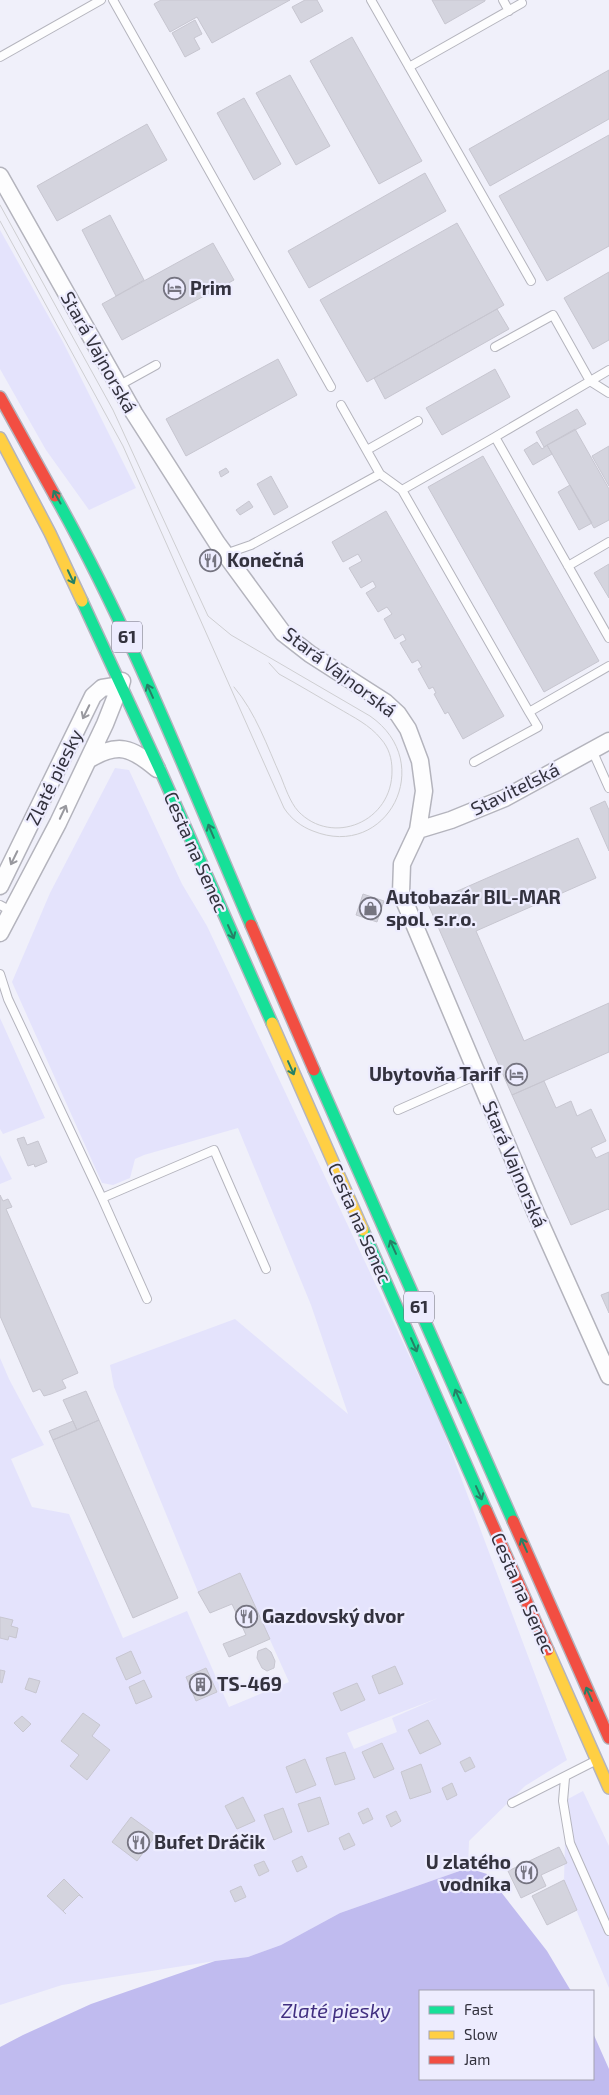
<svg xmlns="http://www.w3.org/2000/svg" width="609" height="2095" font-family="'Exo 2',sans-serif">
<rect width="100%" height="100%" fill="#f0f0fa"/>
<path fill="#e4e3fc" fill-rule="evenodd" d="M 0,230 L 63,342 L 136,488 L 89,510 L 46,450 L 0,369 Z
M 115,768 L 129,770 L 182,884 L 207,926 L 439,1419 L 567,1760 L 525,1786 L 469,1841 L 468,1868 L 340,1913 L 281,1945 L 248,1957 L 215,1961 L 62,1985 L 0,2005 L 0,1358 L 9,1379 L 44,1445 L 11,1459 L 32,1507 L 69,1514 L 123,1638 L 187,1611 L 229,1707 L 289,1682 L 240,1573 L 198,1592 L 114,1387 L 110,1365 L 235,1319 L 348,1414 L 311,1305 L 238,1128 L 144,1155 L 135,1159 L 130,1178 L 113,1185 L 102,1183 L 12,982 L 50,893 ZM 438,1698 L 392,1718 L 397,1732 L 354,1749 L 347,1733 Z
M 0,1018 L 45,1118 L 3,1134 L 0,1129 Z
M 0,1155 L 12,1179 L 0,1184 Z
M 583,1791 L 609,1846 L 609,1988 L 564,1881 L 566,1800 Z"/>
<path fill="#c0bbef" d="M 468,1868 L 487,1874 L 547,1951 L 571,1991 L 420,1991 L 420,2079 L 593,2079 L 593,2033 L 609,2069 L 609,2095 L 0,2095 L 0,2047 L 23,2035 L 91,2004 L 215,1961 L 248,1957 L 281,1945 L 340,1913 Z"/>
<path fill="#d4d4de" stroke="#c7c6d0" d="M 161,0 L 290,0 L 212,43 L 197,17 L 170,32 L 154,4 Z
M 305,0 L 317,0 L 323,11 L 301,23 L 292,7 Z
M 432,0 L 485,0 L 485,1 L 445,24 Z
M 195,20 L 202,34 L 194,38 L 200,49 L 185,57 L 172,33 Z
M 352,37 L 422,161 L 379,184 L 310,61 Z
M 609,70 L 609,119 L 490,186 L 469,149 Z
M 290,75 L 330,146 L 296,165 L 256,93 Z
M 244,98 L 281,164 L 254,180 L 217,113 Z
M 147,124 L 167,160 L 57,221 L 37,186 Z
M 609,135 L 609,246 L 547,281 L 499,196 Z
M 425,173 L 446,211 L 309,288 L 288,251 Z
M 110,215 L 144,280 L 116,296 L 82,230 Z
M 457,223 L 504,305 L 367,382 L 320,300 Z
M 213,243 L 234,280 L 122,340 L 102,304 Z
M 609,272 L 609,340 L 593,349 L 564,298 Z
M 497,309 L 509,329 L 385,399 L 374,378 Z
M 278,359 L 297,395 L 186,456 L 166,419 Z
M 495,369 L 510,397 L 442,435 L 426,408 Z
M 577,409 L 586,424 L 544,447 L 536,432 Z
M 575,429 L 609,489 L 609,520 L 594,528 L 547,445 Z
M 537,442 L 542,449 L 547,445 L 552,454 L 533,465 L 524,450 Z
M 609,446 L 609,486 L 592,456 Z
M 483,456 L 599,661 L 544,692 L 428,487 Z
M 226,468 L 229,472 L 221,477 L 219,472 Z
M 271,476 L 288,507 L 274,515 L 257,484 Z
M 570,485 L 592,523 L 579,530 L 558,492 Z
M 249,501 L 253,507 L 240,515 L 236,510 Z
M 386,511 L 504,716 L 463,739 L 448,712 L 445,714 L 434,694 L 436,693 L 433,687 L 429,689 L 418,669 L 422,667 L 418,660 L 412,663 L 400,643 L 406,640 L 403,634 L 395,639 L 384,619 L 392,614 L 387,607 L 378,612 L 366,593 L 376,587 L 373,581 L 361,588 L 349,568 L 362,561 L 358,554 L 343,562 L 332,542 Z
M 209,551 L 219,566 L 212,570 L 202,556 Z
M 609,564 L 609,598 L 594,573 Z
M 605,801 L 609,810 L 609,851 L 590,808 Z
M 578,838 L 596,878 L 476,931 L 524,1041 L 609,1003 L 609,1052 L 512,1095 L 428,904 Z
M 363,894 L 384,901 L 377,922 L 356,915 Z
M 544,1081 L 556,1108 L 571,1101 L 577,1116 L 591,1109 L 606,1141 L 591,1148 L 596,1158 L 609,1152 L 609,1210 L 608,1209 L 571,1225 L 512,1095 Z
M 24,1137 L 27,1145 L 38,1141 L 47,1162 L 35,1167 L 34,1164 L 28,1166 L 17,1139 Z
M 0,1195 L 3,1201 L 8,1199 L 12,1207 L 6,1209 L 78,1373 L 62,1380 L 66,1388 L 51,1394 L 44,1396 L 40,1389 L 33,1392 L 0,1316 Z
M 609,1292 L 609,1313 L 601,1295 Z
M 86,1391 L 99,1420 L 77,1430 L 63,1400 Z
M 99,1420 L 178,1598 L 133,1618 L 53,1440 Z
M 73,1421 L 77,1430 L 53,1440 L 49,1431 Z
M 240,1573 L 270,1639 L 229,1657 L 223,1644 L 246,1635 L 232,1604 L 210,1613 L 198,1592 Z
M 0,1617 L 13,1620 L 11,1626 L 18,1628 L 16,1638 L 9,1636 L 8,1640 L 0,1638 Z
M 266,1648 L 271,1652 L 275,1661 L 274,1668 L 267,1671 L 262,1668 L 257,1658 L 258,1651 Z
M 131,1651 L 141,1673 L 126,1680 L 116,1658 Z
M 395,1666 L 403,1684 L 379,1694 L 372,1676 Z
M 206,1668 L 217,1692 L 196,1701 L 186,1677 Z
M 0,1670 L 5,1671 L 2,1683 L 0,1682 Z
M 29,1678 L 40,1681 L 36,1693 L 25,1689 Z
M 144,1680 L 152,1697 L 136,1704 L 129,1687 Z
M 357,1683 L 365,1700 L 341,1711 L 333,1693 Z
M 83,1713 L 100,1725 L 92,1736 L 110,1750 L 87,1780 L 70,1766 L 79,1755 L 61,1741 Z
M 22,1716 L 31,1724 L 23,1732 L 14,1723 Z
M 428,1720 L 441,1744 L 420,1754 L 408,1730 Z
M 382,1743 L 394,1769 L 374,1778 L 362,1752 Z
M 345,1752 L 355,1779 L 335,1785 L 326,1758 Z
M 470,1757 L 475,1767 L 465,1772 L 460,1762 Z
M 305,1759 L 316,1785 L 296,1793 L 286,1767 Z
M 421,1764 L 431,1792 L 410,1799 L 401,1772 Z
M 452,1783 L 457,1795 L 447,1800 L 442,1788 Z
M 243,1797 L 255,1821 L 237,1829 L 225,1806 Z
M 320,1797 L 329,1824 L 308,1832 L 298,1804 Z
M 283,1808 L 292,1832 L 274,1840 L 264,1815 Z
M 368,1808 L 373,1819 L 363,1824 L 358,1813 Z
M 396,1811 L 401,1821 L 391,1827 L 386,1816 Z
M 131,1817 L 156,1835 L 137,1861 L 112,1842 Z
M 349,1833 L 355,1845 L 344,1850 L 339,1838 Z
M 559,1847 L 567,1863 L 541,1875 L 546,1886 L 521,1898 L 508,1871 Z
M 302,1856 L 307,1867 L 297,1872 L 292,1861 Z
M 264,1861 L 269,1871 L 259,1876 L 254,1865 Z
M 64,1879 L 83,1898 L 79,1895 L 63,1911 L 66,1914 L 47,1896 Z
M 564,1880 L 577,1910 L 547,1925 L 532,1896 Z
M 241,1886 L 246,1897 L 235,1902 L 230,1891 Z"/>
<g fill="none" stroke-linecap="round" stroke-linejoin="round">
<defs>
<path id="lane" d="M 113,0 L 331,387
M 371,0 L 531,281
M 503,0 L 509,11
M 0,57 L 101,0
M 409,67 L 522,3
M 495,347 L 553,315 L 590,381 L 609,393
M 118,386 L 156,365
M 341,405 L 380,474 L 402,490 L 529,712 L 609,666
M 495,437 L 609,370
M 367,450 L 418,421
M 402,490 L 495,437 L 609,638
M 225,554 L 251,545 L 380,474
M 568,566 L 609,542
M 592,750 L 609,788
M 474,762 L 538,727 L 529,712
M 0,905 L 11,911
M 0,974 L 8,999 L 102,1198 L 147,1299
M 398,1110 L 477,1075
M 102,1198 L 214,1150 L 266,1269
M 565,1778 L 563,1801 L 570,1843 L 609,1931
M 512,1803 L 595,1761"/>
<path id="street" d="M 0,176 L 134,413 L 217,543 L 283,633 L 310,654 L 385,702 L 398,714 L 408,729 L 420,761 L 424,791 L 418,830 L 402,864 L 401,893 L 535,1211 L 609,1376
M 88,760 C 118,742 131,747 157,769
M 418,830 L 451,820 L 505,798 L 609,741
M 0,886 L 93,696 L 102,688 L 121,685
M 0,933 L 58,823 L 105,724 L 122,681"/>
<path id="fast" d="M 55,496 C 132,633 189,781 251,925
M 82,601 L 161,772 L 272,1023
M 314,1070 L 513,1521
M 363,1230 L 486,1510"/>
<path id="slow" d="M 0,438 L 50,533 L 82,601
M 272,1023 L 363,1230
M 548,1650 L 609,1788"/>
<path id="jam" d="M 0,397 L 55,496
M 251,925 L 314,1070
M 486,1510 L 548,1650
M 513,1521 L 609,1738"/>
</defs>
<use href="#lane" stroke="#b4b4bd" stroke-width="10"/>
<use href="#street" stroke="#b4b4bd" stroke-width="19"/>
<use href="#fast" stroke="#b4b4bd" stroke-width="14"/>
<use href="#slow" stroke="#b4b4bd" stroke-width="14"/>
<use href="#jam" stroke="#b4b4bd" stroke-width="14"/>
<use href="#lane" stroke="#fdfdfe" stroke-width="8"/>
<use href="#street" stroke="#fdfdfe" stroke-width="16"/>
<use href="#fast" stroke="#16e098" stroke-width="11"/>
<use href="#slow" stroke="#ffcf43" stroke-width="11"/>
<use href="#jam" stroke="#f24e42" stroke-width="11"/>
<path stroke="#ceced1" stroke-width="1" d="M 0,205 L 113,410 L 208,616 L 231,635 L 370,716 C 438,763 387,861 313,831 C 302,827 291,819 284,808 L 123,446 L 0,221
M 234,687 C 256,713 267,746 281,777 C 285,787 290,802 298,811 C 332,847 393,822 392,770 C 392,759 389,748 381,739 C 370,725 353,717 338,708 C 319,697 299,685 279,674 L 269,663"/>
</g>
<defs><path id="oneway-shaft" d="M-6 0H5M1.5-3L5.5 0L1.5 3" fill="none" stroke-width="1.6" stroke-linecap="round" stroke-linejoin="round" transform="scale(1.25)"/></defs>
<g stroke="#268066">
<use href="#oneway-shaft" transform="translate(57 497) rotate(-119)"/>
<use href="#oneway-shaft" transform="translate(71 577) rotate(65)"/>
<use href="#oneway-shaft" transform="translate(150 691) rotate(-114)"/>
<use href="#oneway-shaft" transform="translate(211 831) rotate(-113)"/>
<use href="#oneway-shaft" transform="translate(231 932) rotate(66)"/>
<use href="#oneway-shaft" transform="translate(291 1068) rotate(66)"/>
<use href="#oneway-shaft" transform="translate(393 1247) rotate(-114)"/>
<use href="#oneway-shaft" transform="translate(414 1345) rotate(66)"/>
<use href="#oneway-shaft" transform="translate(458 1396) rotate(-114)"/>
<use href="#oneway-shaft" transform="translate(479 1493) rotate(66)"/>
<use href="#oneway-shaft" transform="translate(524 1545) rotate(-114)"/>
<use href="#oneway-shaft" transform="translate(589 1694) rotate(-114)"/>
</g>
<g stroke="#98989e">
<use href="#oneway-shaft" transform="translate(86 712) rotate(116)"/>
<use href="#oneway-shaft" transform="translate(63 812) rotate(-65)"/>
<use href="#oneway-shaft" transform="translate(14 858) rotate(116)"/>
</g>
<defs>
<symbol id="hotel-ring" viewBox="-11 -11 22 22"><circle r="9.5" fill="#edecfe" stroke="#757480" stroke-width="1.5"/><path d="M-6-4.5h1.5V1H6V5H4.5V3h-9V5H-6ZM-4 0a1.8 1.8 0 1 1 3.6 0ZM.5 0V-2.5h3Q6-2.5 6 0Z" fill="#757480"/></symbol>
<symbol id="restaurant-ring" viewBox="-11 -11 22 22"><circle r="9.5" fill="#edecfe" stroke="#757480" stroke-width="1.5"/><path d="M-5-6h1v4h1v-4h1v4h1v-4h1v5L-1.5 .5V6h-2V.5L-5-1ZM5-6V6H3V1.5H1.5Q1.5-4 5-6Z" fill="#757480"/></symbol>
<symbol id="shop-ring" viewBox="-11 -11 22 22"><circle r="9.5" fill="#edecfe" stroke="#757480" stroke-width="1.5"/><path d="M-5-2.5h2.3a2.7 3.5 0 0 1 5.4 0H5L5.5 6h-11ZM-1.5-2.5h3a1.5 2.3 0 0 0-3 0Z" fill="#757480"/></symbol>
<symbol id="building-ring" viewBox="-11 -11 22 22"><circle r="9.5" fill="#edecfe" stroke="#757480" stroke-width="1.5"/><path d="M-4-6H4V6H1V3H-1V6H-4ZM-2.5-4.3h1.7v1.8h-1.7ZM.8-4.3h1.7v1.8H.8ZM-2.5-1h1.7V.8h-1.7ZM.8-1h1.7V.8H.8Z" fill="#757480"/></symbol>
</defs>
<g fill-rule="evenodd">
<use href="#hotel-ring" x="162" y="276" width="25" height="25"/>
<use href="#restaurant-ring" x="198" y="548" width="25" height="25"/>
<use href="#shop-ring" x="358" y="896" width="25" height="25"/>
<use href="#hotel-ring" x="504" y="1062" width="25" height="25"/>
<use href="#restaurant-ring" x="234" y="1604" width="25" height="25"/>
<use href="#building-ring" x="188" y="1672" width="25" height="25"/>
<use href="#restaurant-ring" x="126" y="1830" width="25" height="25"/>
<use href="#restaurant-ring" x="514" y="1860" width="25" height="25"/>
</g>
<g text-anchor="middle" stroke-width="4.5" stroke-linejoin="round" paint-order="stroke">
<g fill="#edecfe" stroke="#6b6a78" stroke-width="1">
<rect x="112" y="621.5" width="30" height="31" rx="4"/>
<rect x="404" y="1291.5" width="30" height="31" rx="4"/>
</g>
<g font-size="18" font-weight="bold" fill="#33323e">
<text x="127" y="643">61</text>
<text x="419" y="1313">61</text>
</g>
<g font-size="19" font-weight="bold" fill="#33323e" stroke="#edecfe" text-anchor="start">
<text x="190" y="295">Prim</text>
<text x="227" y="567">Konečná</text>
<text x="386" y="904">Autobazár BIL-MAR<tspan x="386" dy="22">spol. s.r.o.</tspan></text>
<text x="501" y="1081" text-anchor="end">Ubytovňa Tarif</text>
<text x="262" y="1623">Gazdovský dvor</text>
<text x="217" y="1691">TS-469</text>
<text x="154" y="1849">Bufet Dráčik</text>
<text x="511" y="1869" text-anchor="end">U zlatého<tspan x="511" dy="22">vodníka</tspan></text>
</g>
<g font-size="19" fill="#33323e" stroke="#edecfe">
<text transform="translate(99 352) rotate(61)" y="7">Stará Vajnorská</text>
<text transform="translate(340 672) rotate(37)" y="7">Stará Vajnorská</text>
<text transform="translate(54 777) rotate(-64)" y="7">Zlaté piesky</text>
<text transform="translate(515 789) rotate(-26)" y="7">Staviteľská</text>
<text transform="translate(196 852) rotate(66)" y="7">Cesta na Senec</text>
<text transform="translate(515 1164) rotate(67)" y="7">Stará Vajnorská</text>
<text transform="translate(360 1223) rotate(66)" y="7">Cesta na Senec</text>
<text transform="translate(523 1593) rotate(66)" y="7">Cesta na Senec</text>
</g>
<g font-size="20" font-style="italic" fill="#412f80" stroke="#edecfe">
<text x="336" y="2018">Zlaté piesky</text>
</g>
</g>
<rect x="419" y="1990" width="175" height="90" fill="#edecfe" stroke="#a3a2b1"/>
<rect x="429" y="2006" width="25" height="8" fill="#16e098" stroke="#a3a2b1"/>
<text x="464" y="2015" font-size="15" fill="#33323e">Fast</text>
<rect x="429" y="2031" width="25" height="8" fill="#ffcf43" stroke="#a3a2b1"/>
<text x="464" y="2040" font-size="15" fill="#33323e">Slow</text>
<rect x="429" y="2056" width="25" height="8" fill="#f24e42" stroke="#a3a2b1"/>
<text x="464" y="2065" font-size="15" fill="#33323e">Jam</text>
</svg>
